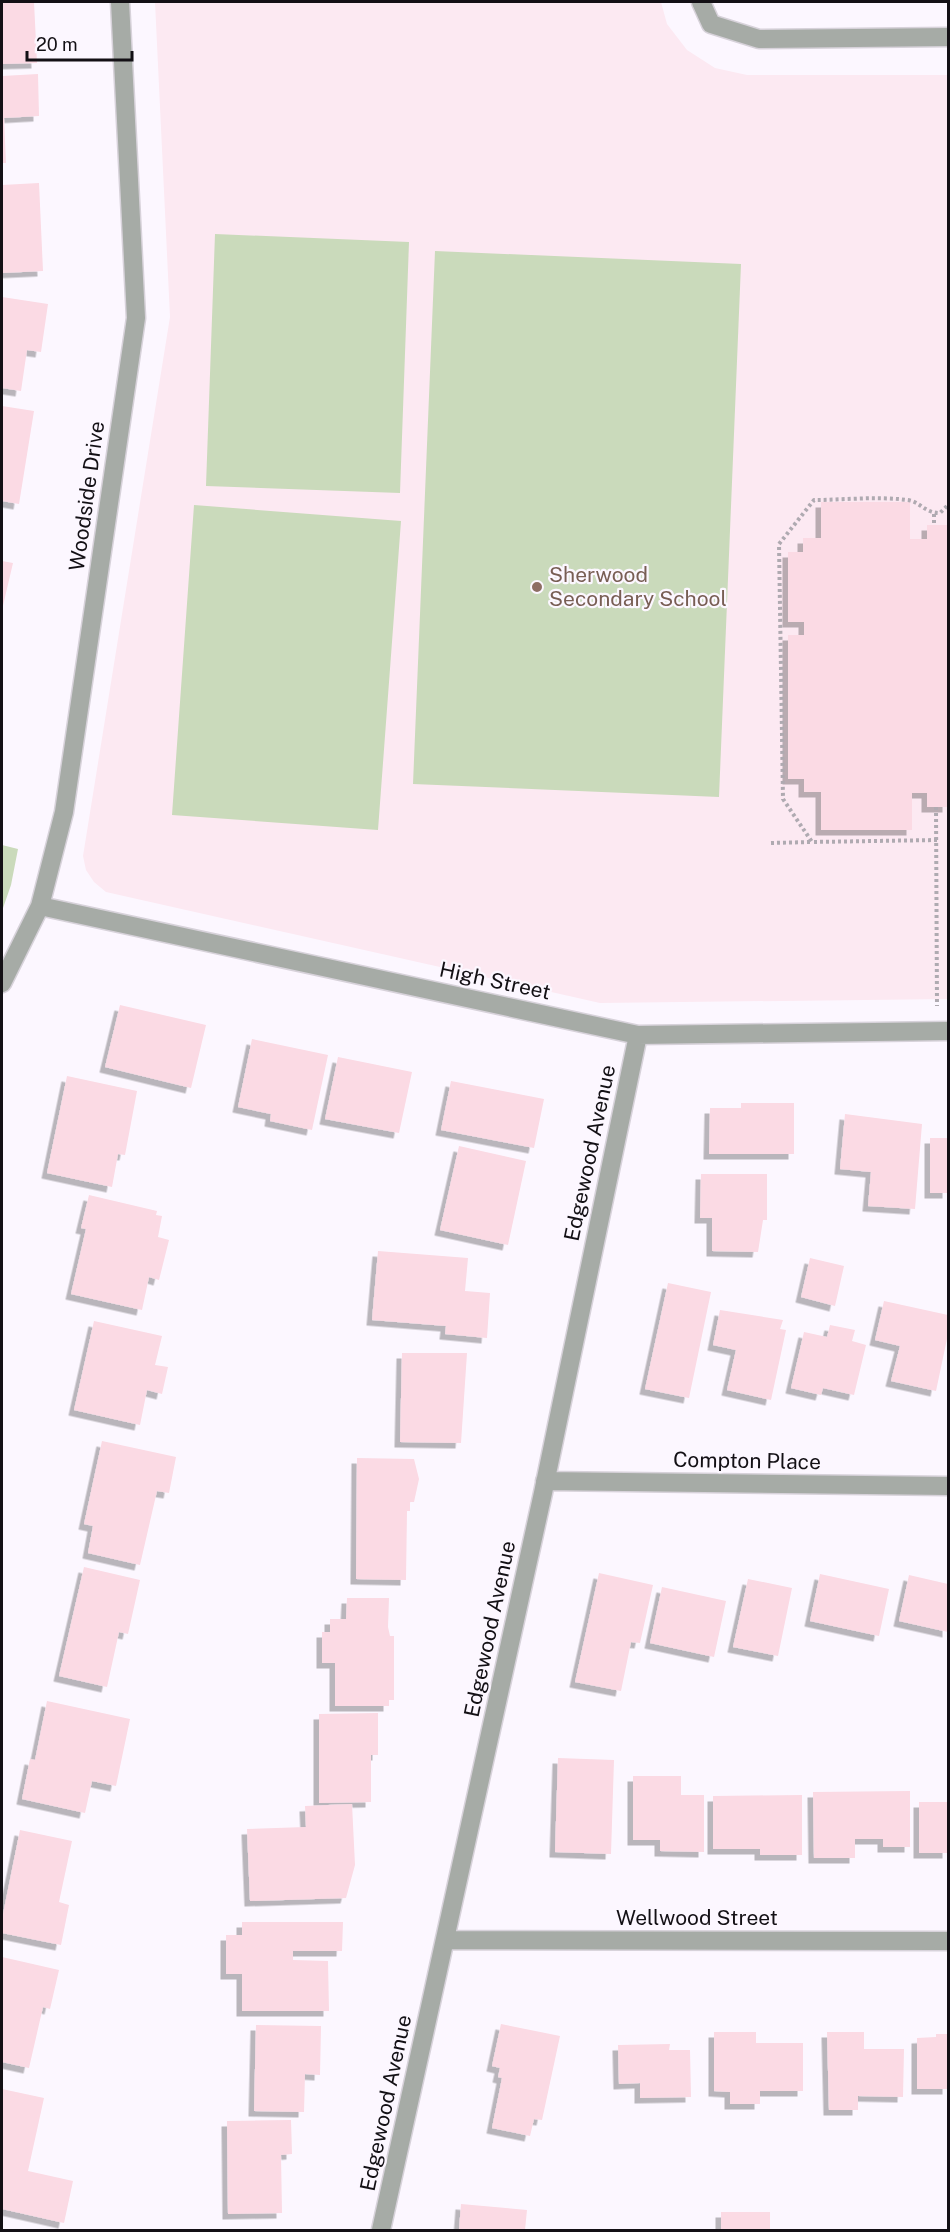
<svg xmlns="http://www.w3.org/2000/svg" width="950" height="2232" font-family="'Public Sans',sans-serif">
<defs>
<filter id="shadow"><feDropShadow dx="-5.5" dy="5.5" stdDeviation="0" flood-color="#0004"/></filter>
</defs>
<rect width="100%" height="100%" fill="#fcf7ff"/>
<path fill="#fce9f2" d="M 155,2 L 661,2 L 667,24 L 687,50 L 715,68 L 747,75 L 948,75 L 948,999 L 600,1003 L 106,892 L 94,882 L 86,870 L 83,856 L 170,317 Z"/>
<path fill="#cadabb" d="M 215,234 L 409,242 L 400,493 L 206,486 Z
M 435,251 L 741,264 L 719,797 L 413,784 Z
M 194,505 L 401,521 L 378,830 L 172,815 Z
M 2,845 L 18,849 L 11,885 L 2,911 Z"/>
<path fill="#fbdae4" filter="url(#shadow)" d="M 2,2 L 34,2 L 37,63 L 2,64 Z
M 38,74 L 39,116 L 4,118 L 6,163 L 2,163 L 2,76 Z
M 39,183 L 43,271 L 2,273 L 2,185 Z
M 2,297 L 48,304 L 41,352 L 27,350 L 21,391 L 2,388 Z
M 2,406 L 34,411 L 19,504 L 2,501 Z
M 821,502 L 910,502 L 910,539 L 927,539 L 927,525 L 948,525 L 948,807 L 927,807 L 927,793 L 912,793 L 912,830 L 821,830 L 821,792 L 804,792 L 804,779 L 788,779 L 788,635 L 804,635 L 804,622 L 788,622 L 788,552 L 803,552 L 803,538 L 821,538 Z
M 2,561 L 13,563 L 2,610 Z
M 120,1005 L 206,1025 L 191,1088 L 105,1067 Z
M 252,1039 L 328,1055 L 312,1130 L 270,1121 L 271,1114 L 238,1107 Z
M 338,1057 L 412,1072 L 399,1133 L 325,1119 Z
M 67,1076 L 137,1091 L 125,1155 L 118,1154 L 112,1187 L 47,1173 Z
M 451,1081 L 544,1099 L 534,1148 L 441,1130 Z
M 741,1103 L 794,1103 L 794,1154 L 709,1154 L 710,1108 L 741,1108 Z
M 845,1114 L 922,1124 L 915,1209 L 868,1206 L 871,1172 L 840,1169 Z
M 930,1138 L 948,1138 L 948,1193 L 930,1193 Z
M 459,1146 L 526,1161 L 508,1245 L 440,1230 Z
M 701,1174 L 767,1174 L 767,1220 L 763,1220 L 758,1252 L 712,1251 L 712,1218 L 700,1218 Z
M 89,1195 L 157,1211 L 156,1215 L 162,1216 L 158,1237 L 169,1240 L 159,1280 L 149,1277 L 142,1310 L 71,1294 L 86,1229 L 81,1228 Z
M 378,1251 L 468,1258 L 465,1291 L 490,1293 L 487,1338 L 445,1334 L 446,1326 L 372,1320 Z
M 810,1258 L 844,1266 L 835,1306 L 801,1297 Z
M 668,1283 L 711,1292 L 689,1398 L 645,1389 Z
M 884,1301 L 948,1315 L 948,1334 L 936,1391 L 891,1381 L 900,1346 L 875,1340 Z
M 720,1310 L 783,1320 L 780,1329 L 786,1330 L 771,1400 L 727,1390 L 736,1350 L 713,1345 Z
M 94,1321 L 162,1336 L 155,1365 L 168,1367 L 162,1394 L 147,1390 L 140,1425 L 74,1410 Z
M 830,1325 L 855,1330 L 852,1341 L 866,1345 L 854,1395 L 823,1388 L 821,1395 L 791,1388 L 804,1332 L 827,1337 Z
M 402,1353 L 467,1353 L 461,1443 L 400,1442 Z
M 102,1441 L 176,1457 L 169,1493 L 157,1491 L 140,1565 L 88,1553 L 93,1526 L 84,1524 Z
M 357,1458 L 414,1459 L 419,1479 L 414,1502 L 410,1502 L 410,1511 L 407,1511 L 406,1580 L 356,1579 Z
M 84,1567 L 140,1580 L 128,1634 L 119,1632 L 107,1687 L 59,1676 Z
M 599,1573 L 653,1585 L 640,1643 L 631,1642 L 621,1691 L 575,1682 Z
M 820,1574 L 889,1589 L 879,1636 L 810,1621 Z
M 909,1575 L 948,1584 L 948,1632 L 899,1621 Z
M 748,1579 L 792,1588 L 778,1656 L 733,1647 Z
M 662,1587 L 726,1601 L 714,1657 L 650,1643 Z
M 347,1598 L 389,1598 L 388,1627 L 390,1636 L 394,1636 L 394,1700 L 389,1700 L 389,1706 L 335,1706 L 335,1663 L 322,1663 L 322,1632 L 330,1632 L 330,1619 L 346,1619 Z
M 47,1701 L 130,1719 L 116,1786 L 92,1781 L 85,1813 L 22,1799 L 30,1759 L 35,1760 Z
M 378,1713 L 378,1755 L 371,1755 L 371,1802 L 319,1803 L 319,1714 Z
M 558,1758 L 614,1760 L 611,1854 L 555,1852 Z
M 633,1776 L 681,1776 L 681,1795 L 704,1795 L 704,1852 L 660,1851 L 660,1840 L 633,1840 Z
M 910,1791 L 910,1847 L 883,1847 L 883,1839 L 855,1839 L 855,1858 L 814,1858 L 813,1792 Z
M 802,1795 L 802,1855 L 760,1855 L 760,1849 L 713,1849 L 713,1796 Z
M 919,1802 L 948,1802 L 948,1853 L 919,1853 Z
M 352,1804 L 355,1865 L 346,1898 L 250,1901 L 247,1829 L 306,1827 L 305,1806 Z
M 20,1830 L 72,1841 L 59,1902 L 69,1905 L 61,1945 L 2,1933 L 2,1919 Z
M 242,1922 L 343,1922 L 342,1951 L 293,1951 L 293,1960 L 328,1961 L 329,2011 L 242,2011 L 242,1974 L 226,1974 L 226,1935 L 242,1935 Z
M 2,1957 L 59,1970 L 50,2009 L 43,2007 L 29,2068 L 2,2062 Z
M 501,2024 L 560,2036 L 542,2120 L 534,2119 L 530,2136 L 492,2128 L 502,2078 L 498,2077 L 500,2068 L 492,2066 Z
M 256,2025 L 321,2026 L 320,2075 L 305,2074 L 304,2112 L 254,2111 Z
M 714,2032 L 756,2032 L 756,2043 L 803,2043 L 803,2091 L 760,2091 L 760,2104 L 730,2104 L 730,2092 L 714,2091 Z
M 827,2032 L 864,2032 L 864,2049 L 904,2049 L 903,2097 L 858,2096 L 858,2110 L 829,2110 Z
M 936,2034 L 948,2034 L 948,2089 L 917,2089 L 917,2038 L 936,2037 Z
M 670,2044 L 669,2050 L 690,2050 L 691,2097 L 640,2098 L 640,2083 L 619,2084 L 618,2045 Z
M 2,2089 L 44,2098 L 28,2171 L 73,2181 L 64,2223 L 2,2209 Z
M 291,2120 L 292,2154 L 281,2155 L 282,2213 L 228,2214 L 227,2121 Z
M 461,2204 L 527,2210 L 525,2230 L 459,2230 Z
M 721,2212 L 770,2212 L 770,2230 L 721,2230 Z"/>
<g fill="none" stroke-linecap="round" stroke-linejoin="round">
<defs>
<path id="minor" d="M 701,2 L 711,24 L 759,39 L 948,37
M 40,906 L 638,1035 L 948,1031
M 2,983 L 40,906 L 64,812 L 136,318 L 120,2
M 545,1481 L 948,1486
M 445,1940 L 948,1941
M 381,2230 L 543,1493 L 638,1035"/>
</defs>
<use href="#minor" stroke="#d7d2da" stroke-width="21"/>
<path stroke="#afaab1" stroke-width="4" stroke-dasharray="3 3" stroke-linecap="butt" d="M 934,523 L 934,513
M 936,807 L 937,1006
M 937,840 L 812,842 L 783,799 L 779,544 L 814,500 C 844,500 877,496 907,500 C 920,501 924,513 940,513 L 948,505
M 771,843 L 811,842"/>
<use href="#minor" stroke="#a6aba6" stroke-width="18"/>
</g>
<circle fill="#8d6e63" stroke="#fcf7ff" stroke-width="2" cx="537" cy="587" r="6"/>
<g text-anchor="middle" stroke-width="4.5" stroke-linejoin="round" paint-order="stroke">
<g font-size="21" fill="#131015" stroke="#fcf7ff">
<text transform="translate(87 496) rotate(-82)" y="7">Woodside Drive</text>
<text transform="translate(495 981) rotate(12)" y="7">High Street</text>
<text transform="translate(590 1153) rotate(-78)" y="7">Edgewood Avenue</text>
<text transform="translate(747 1461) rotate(1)" y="7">Compton Place</text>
<text transform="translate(490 1629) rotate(-78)" y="7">Edgewood Avenue</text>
<text x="697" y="1925">Wellwood Street</text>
<text transform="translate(386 2103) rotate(-78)" y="7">Edgewood Avenue</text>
</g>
<g font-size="21" fill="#785e54" stroke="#fcf7ff" text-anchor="start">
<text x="549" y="582">Sherwood<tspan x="549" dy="24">Secondary School</tspan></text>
</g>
</g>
<rect width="950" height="2232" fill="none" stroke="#131015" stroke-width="6"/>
<path d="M27 51v9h105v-9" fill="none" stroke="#131015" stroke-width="3"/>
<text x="36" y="51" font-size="18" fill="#131015" stroke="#fcf7ff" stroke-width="4.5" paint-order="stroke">20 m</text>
</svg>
